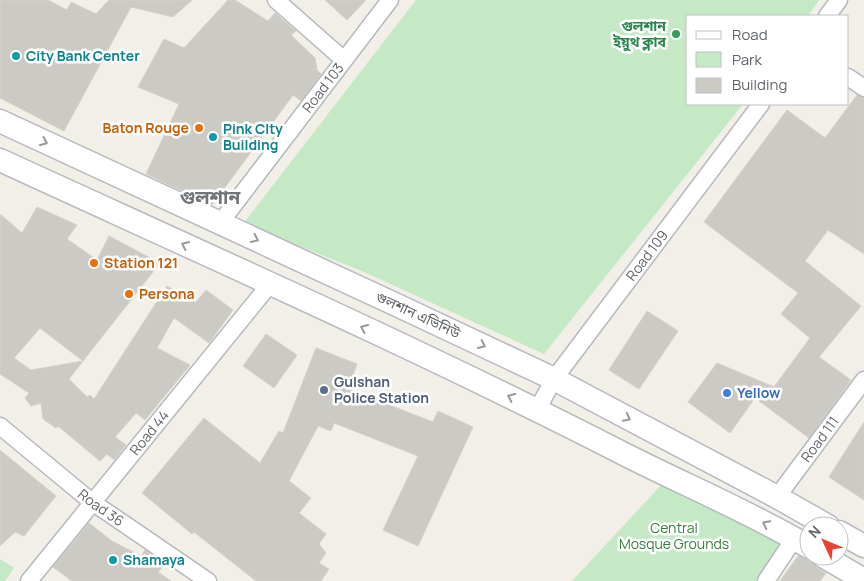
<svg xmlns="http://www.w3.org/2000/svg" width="864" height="581" font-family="Manrope,'Noto Sans Bengali',sans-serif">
<rect width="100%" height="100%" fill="#f1efe8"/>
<path fill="#c5e8c5" d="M 416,0 L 819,0 L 808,16 L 688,16 L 688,104 L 743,104 L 544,354 L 362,271 L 243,224 Z
M 664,482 L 786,545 L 762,581 L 572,581 Z
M 0,559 L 14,568 L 5,581 L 0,581 Z"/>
<path fill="#cccac5" stroke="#d6d1c6" d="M 0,0 L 48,0 L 67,10 L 71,2 L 96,14 L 109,0 L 192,0 L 173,17 L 131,7 L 64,131 L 0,98 Z
M 228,0 L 235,0 L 268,21 L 275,13 L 296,31 L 291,35 L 315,58 L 317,70 L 321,74 L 301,101 L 293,95 L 212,205 L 146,174 L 179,104 L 138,87 L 164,39 L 184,48 Z
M 325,0 L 366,0 L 347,20 Z
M 857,95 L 864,98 L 864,254 L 828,230 L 805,261 L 861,306 L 819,357 L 851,380 L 809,438 L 755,398 L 730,433 L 688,402 L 717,363 L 774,387 L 810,338 L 781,314 L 798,293 L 704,222 L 787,110 L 825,138 Z
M 37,207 L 77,225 L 67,239 L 97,260 L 109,236 L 160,263 L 83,361 L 40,328 L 14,358 L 31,370 L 83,361 L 69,379 L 87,397 L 90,395 L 94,399 L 167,286 L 196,302 L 206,290 L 233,310 L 209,343 L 174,318 L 157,348 L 190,365 L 145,420 L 136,413 L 115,437 L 126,445 L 114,460 L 107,454 L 100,461 L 58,426 L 56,428 L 43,419 L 41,403 L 31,406 L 25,398 L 29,393 L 0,374 L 0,214 L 22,233 Z
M 647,311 L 678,331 L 639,389 L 609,370 Z
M 266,334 L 297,355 L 274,388 L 243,366 Z
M 316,348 L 357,364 L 348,389 L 433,422 L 438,411 L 473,427 L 418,546 L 383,530 L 418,456 L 334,423 L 331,431 L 318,426 L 289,481 L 311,498 L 299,513 L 326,534 L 319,544 L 326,553 L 319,563 L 329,569 L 321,581 L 256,581 L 194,532 L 192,534 L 142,493 L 204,418 L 260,463 L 279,431 L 283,433 Z
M 864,422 L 864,500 L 829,477 Z
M 0,450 L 56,496 L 24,536 L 15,532 L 0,546 Z
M 89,523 L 112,541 L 141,556 L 145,550 L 165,564 L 158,572 L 171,581 L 72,581 L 53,567 Z
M 798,556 L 811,560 L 816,567 L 826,573 L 820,581 L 780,581 Z"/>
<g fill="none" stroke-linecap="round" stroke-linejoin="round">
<defs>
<g id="street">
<path d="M 276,0 L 344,60"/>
<path d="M 827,16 L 839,0"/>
<path d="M 848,77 L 864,88"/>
<path id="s1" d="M 220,223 L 390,0"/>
<path id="s2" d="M 537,410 L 554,379 L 761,104"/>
<path id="s3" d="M 0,426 L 92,502 L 208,581"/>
<path id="s4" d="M 777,497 L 864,380"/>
<path id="s5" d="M 29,581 L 270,284"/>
<path d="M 766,581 L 794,539"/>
</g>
<path id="secondary" d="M 0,121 L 401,307 L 554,379 L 777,497 L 828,526
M 0,160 C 209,256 419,349 624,454 C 685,485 750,512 809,547
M 839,532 L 864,546
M 823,556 L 864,580"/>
</defs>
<use href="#street" stroke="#b5b8bc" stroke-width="19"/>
<use href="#secondary" stroke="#b6babf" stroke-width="25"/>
<use href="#street" stroke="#fff" stroke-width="16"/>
<use href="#secondary" stroke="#fff" stroke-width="22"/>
</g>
<defs><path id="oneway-chevron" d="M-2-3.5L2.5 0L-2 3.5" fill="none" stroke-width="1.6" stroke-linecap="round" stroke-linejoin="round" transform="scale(1.25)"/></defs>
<g stroke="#979a9d">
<use href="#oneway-chevron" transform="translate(44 142) rotate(25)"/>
<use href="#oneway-chevron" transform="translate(255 239) rotate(25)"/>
<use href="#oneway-chevron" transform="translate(185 245) rotate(-155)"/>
<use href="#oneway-chevron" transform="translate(364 328) rotate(-155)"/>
<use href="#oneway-chevron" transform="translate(482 345) rotate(25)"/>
<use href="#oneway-chevron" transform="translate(511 397) rotate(-155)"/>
<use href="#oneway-chevron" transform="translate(627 418) rotate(28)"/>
<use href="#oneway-chevron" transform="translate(766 524) rotate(-153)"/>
</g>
<circle fill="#2e9e5b" stroke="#fff" stroke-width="2" cx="676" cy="34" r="5"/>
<g fill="#0f9aa8" stroke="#fff" stroke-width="2">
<circle cx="16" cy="56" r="5"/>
<circle cx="213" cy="137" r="5"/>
<circle cx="113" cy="560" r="5"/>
</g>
<g fill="#e8710a" stroke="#fff" stroke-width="2">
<circle cx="199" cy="128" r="5"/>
<circle cx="94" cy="263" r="5"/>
<circle cx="129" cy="294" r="5"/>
</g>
<circle fill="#5c6f8a" stroke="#fff" stroke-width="2" cx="324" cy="390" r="5"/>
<circle fill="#3f7fe0" stroke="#fff" stroke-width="2" cx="727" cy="393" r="5"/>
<g text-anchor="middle" stroke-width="5" stroke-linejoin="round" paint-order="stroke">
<g font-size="14" font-weight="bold" fill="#27864d" stroke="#fff" text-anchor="end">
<text x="666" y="31">গুলশান<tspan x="666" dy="16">ইয়ুথ ক্লাব</tspan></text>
</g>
<g font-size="14" font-weight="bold" fill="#0d838f" stroke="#fff" text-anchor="start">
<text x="26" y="61">City Bank Center</text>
<text x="223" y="134">Pink CIty<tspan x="223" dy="16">Building</tspan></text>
<text x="123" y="565">Shamaya</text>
</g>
<g font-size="14" fill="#5f6368" stroke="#fff">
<text dy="5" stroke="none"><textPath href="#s1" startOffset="170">Road 103</textPath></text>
<text dy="5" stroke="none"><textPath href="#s2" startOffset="190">Road 109</textPath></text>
<text transform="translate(418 315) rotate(25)" y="5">গুলশান এভিনিউ</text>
<text dy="5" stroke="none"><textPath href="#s5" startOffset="191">Road 44</textPath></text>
<text dy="5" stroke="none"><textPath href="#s4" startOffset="72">Road 111</textPath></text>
<text dy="5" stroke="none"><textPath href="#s3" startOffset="130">Road 36</textPath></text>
</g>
<g font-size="14" font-weight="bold" fill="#c56008" stroke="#fff" text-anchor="start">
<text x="189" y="133" text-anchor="end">Baton Rouge</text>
<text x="104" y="268">Station 121</text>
<text x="139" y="299">Persona</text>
</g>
<g font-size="14" font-weight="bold" fill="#4e5e75" stroke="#fff" text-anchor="start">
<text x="334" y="387">Gulshan<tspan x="334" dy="16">Police Station</tspan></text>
</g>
<g font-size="14" font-weight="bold" fill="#366cbe" stroke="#fff" text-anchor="start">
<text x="737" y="398">Yellow</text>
</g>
<g font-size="14" fill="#348238" stroke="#fff">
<text x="674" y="533">Central<tspan x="674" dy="16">Mosque Grounds</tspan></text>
</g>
<g font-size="19" font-weight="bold" fill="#70757a" stroke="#fff">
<text x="210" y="204">গুলশান</text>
</g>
</g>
<rect x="686" y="15" width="162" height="90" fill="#ffffff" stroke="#bfc1c3"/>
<rect x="696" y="31" width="25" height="8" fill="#ffffff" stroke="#bfc1c3"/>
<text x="732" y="40" font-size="15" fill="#5f6368">Road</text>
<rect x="696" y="52" width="25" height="15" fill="#c5e8c5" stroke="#bfc1c3"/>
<text x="732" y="65" font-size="15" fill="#5f6368">Park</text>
<rect x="696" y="78" width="25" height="15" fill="#cccac5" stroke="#bfc1c3"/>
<text x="732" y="90" font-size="15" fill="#5f6368">Building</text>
<g transform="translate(824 541) rotate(314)"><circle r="24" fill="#ffffff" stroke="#bfc1c3"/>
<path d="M0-4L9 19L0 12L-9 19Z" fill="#ea4335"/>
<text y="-8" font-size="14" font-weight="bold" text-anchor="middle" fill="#5f6368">N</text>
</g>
</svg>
